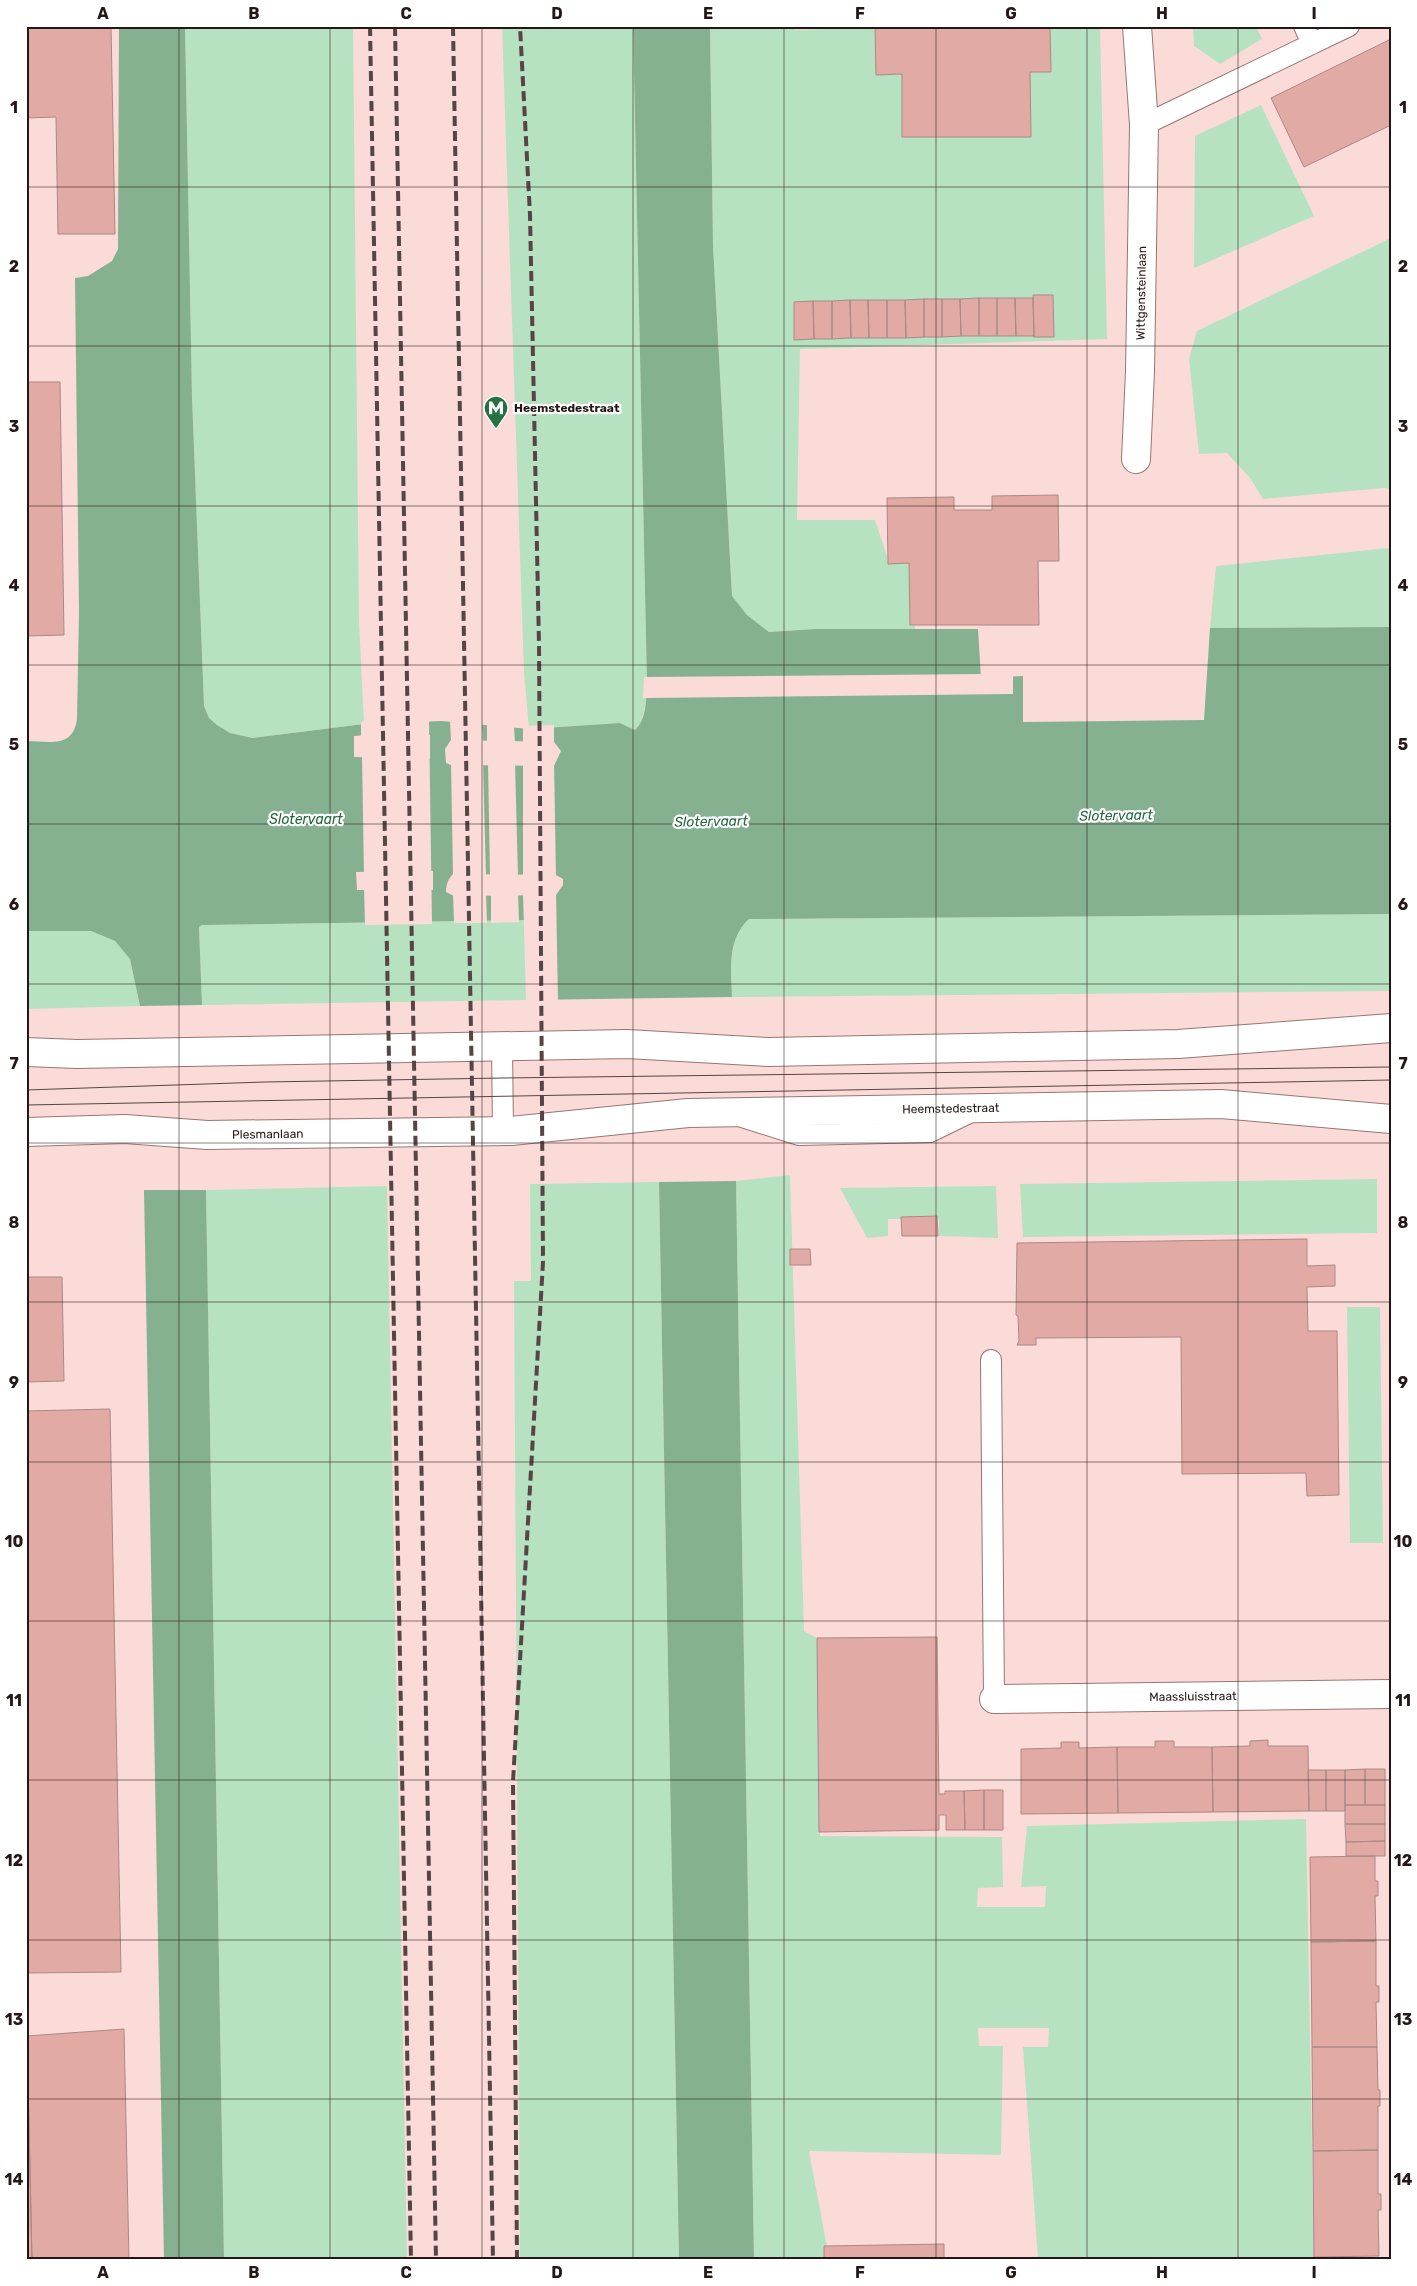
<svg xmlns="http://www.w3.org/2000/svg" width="1417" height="2286" font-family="Rubik,sans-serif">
<rect width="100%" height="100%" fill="#fbdbd8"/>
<path fill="#b7e2c1" d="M 185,26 L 353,26 L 359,622 L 364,724 L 253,738 L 230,733 L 217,725 L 209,718 L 204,706 L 192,397 Z
M 502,26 L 633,26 L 647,684 C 646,699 646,719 635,730 L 620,723 L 529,729 L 524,672 Z
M 710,26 L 795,26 L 795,30 L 910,26 L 1100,26 L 1107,339 L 800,349 L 797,520 L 875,520 L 889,562 L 910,561 L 915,629 L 816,629 L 769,632 L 747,615 L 732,596 L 713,246 Z
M 1193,26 L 1256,26 L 1262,39 L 1220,64 L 1194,46 Z
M 1261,105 L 1314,216 L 1194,268 L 1195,136 Z
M 1391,238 L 1391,489 L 1384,488 L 1263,499 L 1250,478 L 1227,453 L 1199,454 L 1189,359 L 1197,331 Z
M 1388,548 L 1391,551 L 1391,627 L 1210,628 L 1216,566 Z
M 1391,914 L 1391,991 L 732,997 C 731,970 727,939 749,919 Z
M 527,920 L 528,1000 L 202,1005 L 199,927 L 202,925 Z
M 26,931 L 91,931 L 115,941 L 130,959 L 140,1006 L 26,1009 Z
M 790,1175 L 804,1631 L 819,1639 L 820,1836 L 1002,1837 L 1003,1887 L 978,1888 L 977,1907 L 1045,1907 L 1046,1886 L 1021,1887 L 1027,1826 L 1306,1819 L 1314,2258 L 1383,2260 L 1038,2259 L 1023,2047 L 1048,2047 L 1049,2028 L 978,2028 L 979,2046 L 1003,2046 L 1001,2155 L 809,2151 L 827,2247 L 827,2260 L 754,2260 L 736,1181 Z
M 1377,1179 L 1377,1233 L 1023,1237 L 1020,1184 Z
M 659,1182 L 679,2260 L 520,2260 L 514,1281 L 531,1281 L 530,1184 Z
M 387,1186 L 407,2260 L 224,2260 L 206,1190 Z
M 996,1186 L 998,1238 L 939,1236 L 939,1219 L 888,1219 L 888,1236 L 867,1238 L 840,1188 Z
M 1347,1307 L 1380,1307 L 1383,1543 L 1350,1543 Z"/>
<path fill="#85b190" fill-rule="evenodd" d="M 119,26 L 185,26 L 192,397 L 204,706 L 209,718 L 217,725 L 230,733 L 253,738 L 364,724 L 367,735 L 354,736 L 354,757 L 430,759 L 430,735 L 399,735 L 398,723 L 441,721 L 529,729 L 620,723 L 635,730 C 647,719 646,699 647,684 L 633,26 L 710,26 L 713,246 L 732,596 L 747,615 L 769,632 L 816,629 L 978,629 L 981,678 L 1023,676 L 1023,722 L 1204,720 L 1210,628 L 1391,627 L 1391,914 L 749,919 C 727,939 731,970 732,997 L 528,1000 L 527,920 L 202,925 L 199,927 L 202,1005 L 140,1006 L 130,959 L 115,941 L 91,931 L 26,931 L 26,741 C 49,741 73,749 77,719 L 79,611 L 75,278 L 88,276 L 112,261 L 118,249 ZM 451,740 L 554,742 L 561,751 L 554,766 L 451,765 L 446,763 L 445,749 ZM 356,872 L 433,871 L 433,890 L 357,890 ZM 453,874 L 556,875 L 563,879 L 563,885 L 556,895 L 454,896 L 446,892 C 446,885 448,879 453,874 Z
M 736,1181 L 754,2260 L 679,2260 L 659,1182 Z
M 144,1190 L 206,1190 L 224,2260 L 164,2260 Z"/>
<path fill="#fbdbd8" d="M 983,674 L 1013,674 L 1013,694 L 643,698 L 644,677 Z
M 429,719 L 432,924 L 365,925 L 364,887 L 431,888 L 431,874 L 364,875 L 362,755 L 428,756 L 428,737 L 398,738 L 395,723 L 397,721 Z
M 450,719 L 482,722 L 483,743 L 451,743 Z
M 365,721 L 369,736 L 361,738 L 361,722 Z
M 487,723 L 514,725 L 515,744 L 487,743 Z
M 554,725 L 554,745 L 523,744 L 523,726 Z
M 554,760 L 556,878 L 523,877 L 523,763 L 553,764 Z
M 451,762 L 483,763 L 486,877 L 453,877 Z
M 488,763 L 515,763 L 518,877 L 490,877 Z
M 556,892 L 558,1002 L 527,1002 L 526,1000 L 523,893 Z
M 453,893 L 486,893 L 487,923 L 454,923 Z
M 491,893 L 518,893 L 519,922 L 491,923 Z"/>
<path fill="#e2aaa4" stroke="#ac8884" d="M 26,26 L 111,26 L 115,234 L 58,234 L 56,117 L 26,118 Z
M 875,26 L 1050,26 L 1051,72 L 1030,72 L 1031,137 L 902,137 L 902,74 L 876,75 Z
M 1391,39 L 1391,125 L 1304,167 L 1271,98 Z
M 1033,295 L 1053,295 L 1054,337 L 1034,337 Z
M 979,298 L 979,336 L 961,336 L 960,299 Z
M 979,298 L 997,298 L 997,336 L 979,336 Z
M 997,298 L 1015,298 L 1016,336 L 997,336 Z
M 1015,298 L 1033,298 L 1034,336 L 1016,336 Z
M 924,299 L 924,337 L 906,338 L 905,300 Z
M 924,299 L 942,299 L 942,337 L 924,337 Z
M 942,299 L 960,299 L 961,336 L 942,337 Z
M 850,300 L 868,300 L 869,338 L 851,338 Z
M 850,300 L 851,338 L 832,339 L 832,301 Z
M 868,300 L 887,300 L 887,338 L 869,338 Z
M 887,300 L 905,300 L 906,338 L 887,338 Z
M 813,301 L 832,301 L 832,339 L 814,339 Z
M 813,301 L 814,339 L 794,340 L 794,302 Z
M 26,382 L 60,382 L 64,635 L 26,636 Z
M 1058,495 L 1059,561 L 1038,561 L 1039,625 L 910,625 L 909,563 L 888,564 L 887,498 L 954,497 L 954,510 L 992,510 L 992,496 Z
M 937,1216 L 938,1236 L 902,1236 L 901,1217 Z
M 1307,1239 L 1307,1266 L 1335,1265 L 1335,1286 L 1307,1287 L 1307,1290 L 1308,1331 L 1337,1331 L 1339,1495 L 1307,1496 L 1306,1473 L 1182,1474 L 1181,1337 L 1036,1338 L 1036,1345 L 1017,1345 L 1019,1341 L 1018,1316 L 1016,1315 L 1017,1243 Z
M 790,1249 L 810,1249 L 811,1265 L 790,1265 Z
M 26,1277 L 62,1277 L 64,1381 L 26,1382 Z
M 110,1409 L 121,1972 L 26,1973 L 26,1411 Z
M 937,1637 L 939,1794 L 945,1794 L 945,1791 L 964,1791 L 965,1830 L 946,1830 L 946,1815 L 939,1815 L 939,1830 L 819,1832 L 817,1638 Z
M 1268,1740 L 1268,1746 L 1308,1746 L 1309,1811 L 1213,1812 L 1212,1747 L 1250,1746 L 1250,1741 Z
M 1155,1741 L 1174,1741 L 1174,1747 L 1212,1747 L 1213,1812 L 1118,1813 L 1117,1747 L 1155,1747 Z
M 1061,1742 L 1079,1742 L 1079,1748 L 1117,1747 L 1118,1813 L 1021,1814 L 1021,1749 L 1061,1748 Z
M 1365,1769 L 1365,1805 L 1345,1805 L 1345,1770 Z
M 1365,1769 L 1385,1769 L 1385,1805 L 1365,1805 Z
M 1308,1770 L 1326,1770 L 1326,1811 L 1309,1811 Z
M 1326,1770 L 1345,1770 L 1345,1811 L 1326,1811 Z
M 984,1790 L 984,1830 L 965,1830 L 964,1791 Z
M 984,1790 L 1003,1790 L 1003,1830 L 984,1830 Z
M 1345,1805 L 1385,1805 L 1385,1824 L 1345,1824 Z
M 1345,1824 L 1385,1824 L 1385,1841 L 1346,1842 Z
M 1385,1841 L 1385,1856 L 1346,1856 L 1346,1842 Z
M 1375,1856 L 1375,1881 L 1378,1881 L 1378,1896 L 1375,1896 L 1376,1941 L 1311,1942 L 1310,1857 Z
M 1376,1941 L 1376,1986 L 1379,1986 L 1379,2002 L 1376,2002 L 1377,2047 L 1312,2047 L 1311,1942 Z
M 124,2029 L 129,2260 L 32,2260 L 27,2036 Z
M 26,2036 L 27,2036 L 32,2260 L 26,2260 Z
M 1312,2047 L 1377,2047 L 1378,2090 L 1380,2090 L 1380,2106 L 1378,2106 L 1378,2150 L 1313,2151 Z
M 1378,2150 L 1378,2194 L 1381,2194 L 1381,2210 L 1378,2210 L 1379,2256 L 1314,2257 L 1313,2151 Z
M 944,2244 L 944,2260 L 824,2260 L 824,2246 Z"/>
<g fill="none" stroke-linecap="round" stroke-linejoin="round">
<defs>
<path id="service" d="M 1304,26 L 1312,44
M 1144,125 L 1349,26
M 502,1046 L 503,1131
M 742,1117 L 799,1135 L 930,1132 L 975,1110
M 991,1360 L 994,1699"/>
<g id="minor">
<path id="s1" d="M 1136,459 L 1140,372 L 1144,125 L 1137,26"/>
<path id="s2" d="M 994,1699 L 1391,1694"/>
</g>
<g id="tertiary">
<path d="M 26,1052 L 77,1054 L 627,1044 L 768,1052 L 1178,1044 L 1391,1028"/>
<path id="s3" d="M 26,1132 L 125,1129 L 207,1135 L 511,1131 L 688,1113 L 1221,1104 L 1391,1119"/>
</g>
</defs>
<use href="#service" stroke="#987571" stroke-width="22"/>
<use href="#minor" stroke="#987571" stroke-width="30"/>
<use href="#tertiary" stroke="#987571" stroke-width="30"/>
<use href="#service" stroke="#fff" stroke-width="20"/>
<use href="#minor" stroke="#fff" stroke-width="28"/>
<use href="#tertiary" stroke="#fff" stroke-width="28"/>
<path stroke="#574543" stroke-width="1" d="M 26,1090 L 265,1082 L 503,1078 L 1391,1067
M 26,1105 L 1391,1080"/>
<path stroke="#574543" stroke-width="4" stroke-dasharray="10 5" stroke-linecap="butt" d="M 370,26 L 411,2260
M 395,26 L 436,2260
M 453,26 L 493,2260
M 517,2260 L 513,1782 L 543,1262 L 539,645 L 530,215 L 520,26"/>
</g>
<path fill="none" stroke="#251716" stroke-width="1" stroke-opacity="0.55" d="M 179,26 L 179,2260M 330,26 L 330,2260M 482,26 L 482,2260M 633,26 L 633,2260M 784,26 L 784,2260M 936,26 L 936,2260M 1087,26 L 1087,2260M 1238,26 L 1238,2260M 26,187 L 1391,187M 26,346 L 1391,346M 26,506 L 1391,506M 26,665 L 1391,665M 26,824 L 1391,824M 26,984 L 1391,984M 26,1143 L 1391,1143M 26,1302 L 1391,1302M 26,1462 L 1391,1462M 26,1621 L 1391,1621M 26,1780 L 1391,1780M 26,1940 L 1391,1940M 26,2099 L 1391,2099"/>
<defs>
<symbol id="metro-pin" viewBox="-11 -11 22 30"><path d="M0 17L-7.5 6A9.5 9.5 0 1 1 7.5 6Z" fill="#257241" stroke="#fff"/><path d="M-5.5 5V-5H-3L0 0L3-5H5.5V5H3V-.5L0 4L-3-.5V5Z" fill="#fff"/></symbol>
</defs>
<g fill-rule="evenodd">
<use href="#metro-pin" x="482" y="394" width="28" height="38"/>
</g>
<g text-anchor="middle" stroke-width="4.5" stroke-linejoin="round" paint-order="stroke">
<g font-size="12" fill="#251716" stroke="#fff">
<text dy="4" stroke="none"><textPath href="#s1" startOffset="166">Wittgensteinlaan</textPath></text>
<text dy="4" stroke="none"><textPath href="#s3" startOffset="926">Heemstedestraat</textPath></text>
<text dy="4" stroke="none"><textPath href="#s3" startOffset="242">Plesmanlaan</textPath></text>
<text dy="4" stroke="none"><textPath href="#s2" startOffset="199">Maassluisstraat</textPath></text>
</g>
<g font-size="12" font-weight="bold" fill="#251716" stroke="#fff" text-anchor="start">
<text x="514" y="412">Heemstedestraat</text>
</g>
<g font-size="14" font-style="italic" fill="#24673c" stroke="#fff">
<text transform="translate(1116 815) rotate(-1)" y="5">Slotervaart</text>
<text x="306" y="824">Slotervaart</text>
<text transform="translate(711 821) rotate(-1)" y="5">Slotervaart</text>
</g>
</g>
<rect width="1417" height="2286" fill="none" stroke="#ffffff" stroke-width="55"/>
<rect x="28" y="28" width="1362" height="2230" fill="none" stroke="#251716" stroke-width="2"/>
<g font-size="16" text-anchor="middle" font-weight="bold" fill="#251716">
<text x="103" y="19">A</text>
<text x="254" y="19">B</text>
<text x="406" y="19">C</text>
<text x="557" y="19">D</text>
<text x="708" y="19">E</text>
<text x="860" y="19">F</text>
<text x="1011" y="19">G</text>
<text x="1162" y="19">H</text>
<text x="1314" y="19">I</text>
<text x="14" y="113">1</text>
<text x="1403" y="113">1</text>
<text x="14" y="272">2</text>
<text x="1403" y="272">2</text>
<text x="14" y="432">3</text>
<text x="1403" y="432">3</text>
<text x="14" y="591">4</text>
<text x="1403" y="591">4</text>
<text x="14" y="750">5</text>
<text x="1403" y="750">5</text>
<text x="14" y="910">6</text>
<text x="1403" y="910">6</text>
<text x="14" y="1069">7</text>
<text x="1403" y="1069">7</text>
<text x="14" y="1228">8</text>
<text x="1403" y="1228">8</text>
<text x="14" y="1388">9</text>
<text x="1403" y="1388">9</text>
<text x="14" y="1547">10</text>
<text x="1403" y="1547">10</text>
<text x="14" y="1706">11</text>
<text x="1403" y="1706">11</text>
<text x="14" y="1866">12</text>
<text x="1403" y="1866">12</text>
<text x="14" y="2025">13</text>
<text x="1403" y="2025">13</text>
<text x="14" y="2185">14</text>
<text x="1403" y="2185">14</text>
<text x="103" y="2278">A</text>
<text x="254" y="2278">B</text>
<text x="406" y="2278">C</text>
<text x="557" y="2278">D</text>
<text x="708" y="2278">E</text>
<text x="860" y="2278">F</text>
<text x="1011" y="2278">G</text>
<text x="1162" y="2278">H</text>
<text x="1314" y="2278">I</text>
</g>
</svg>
